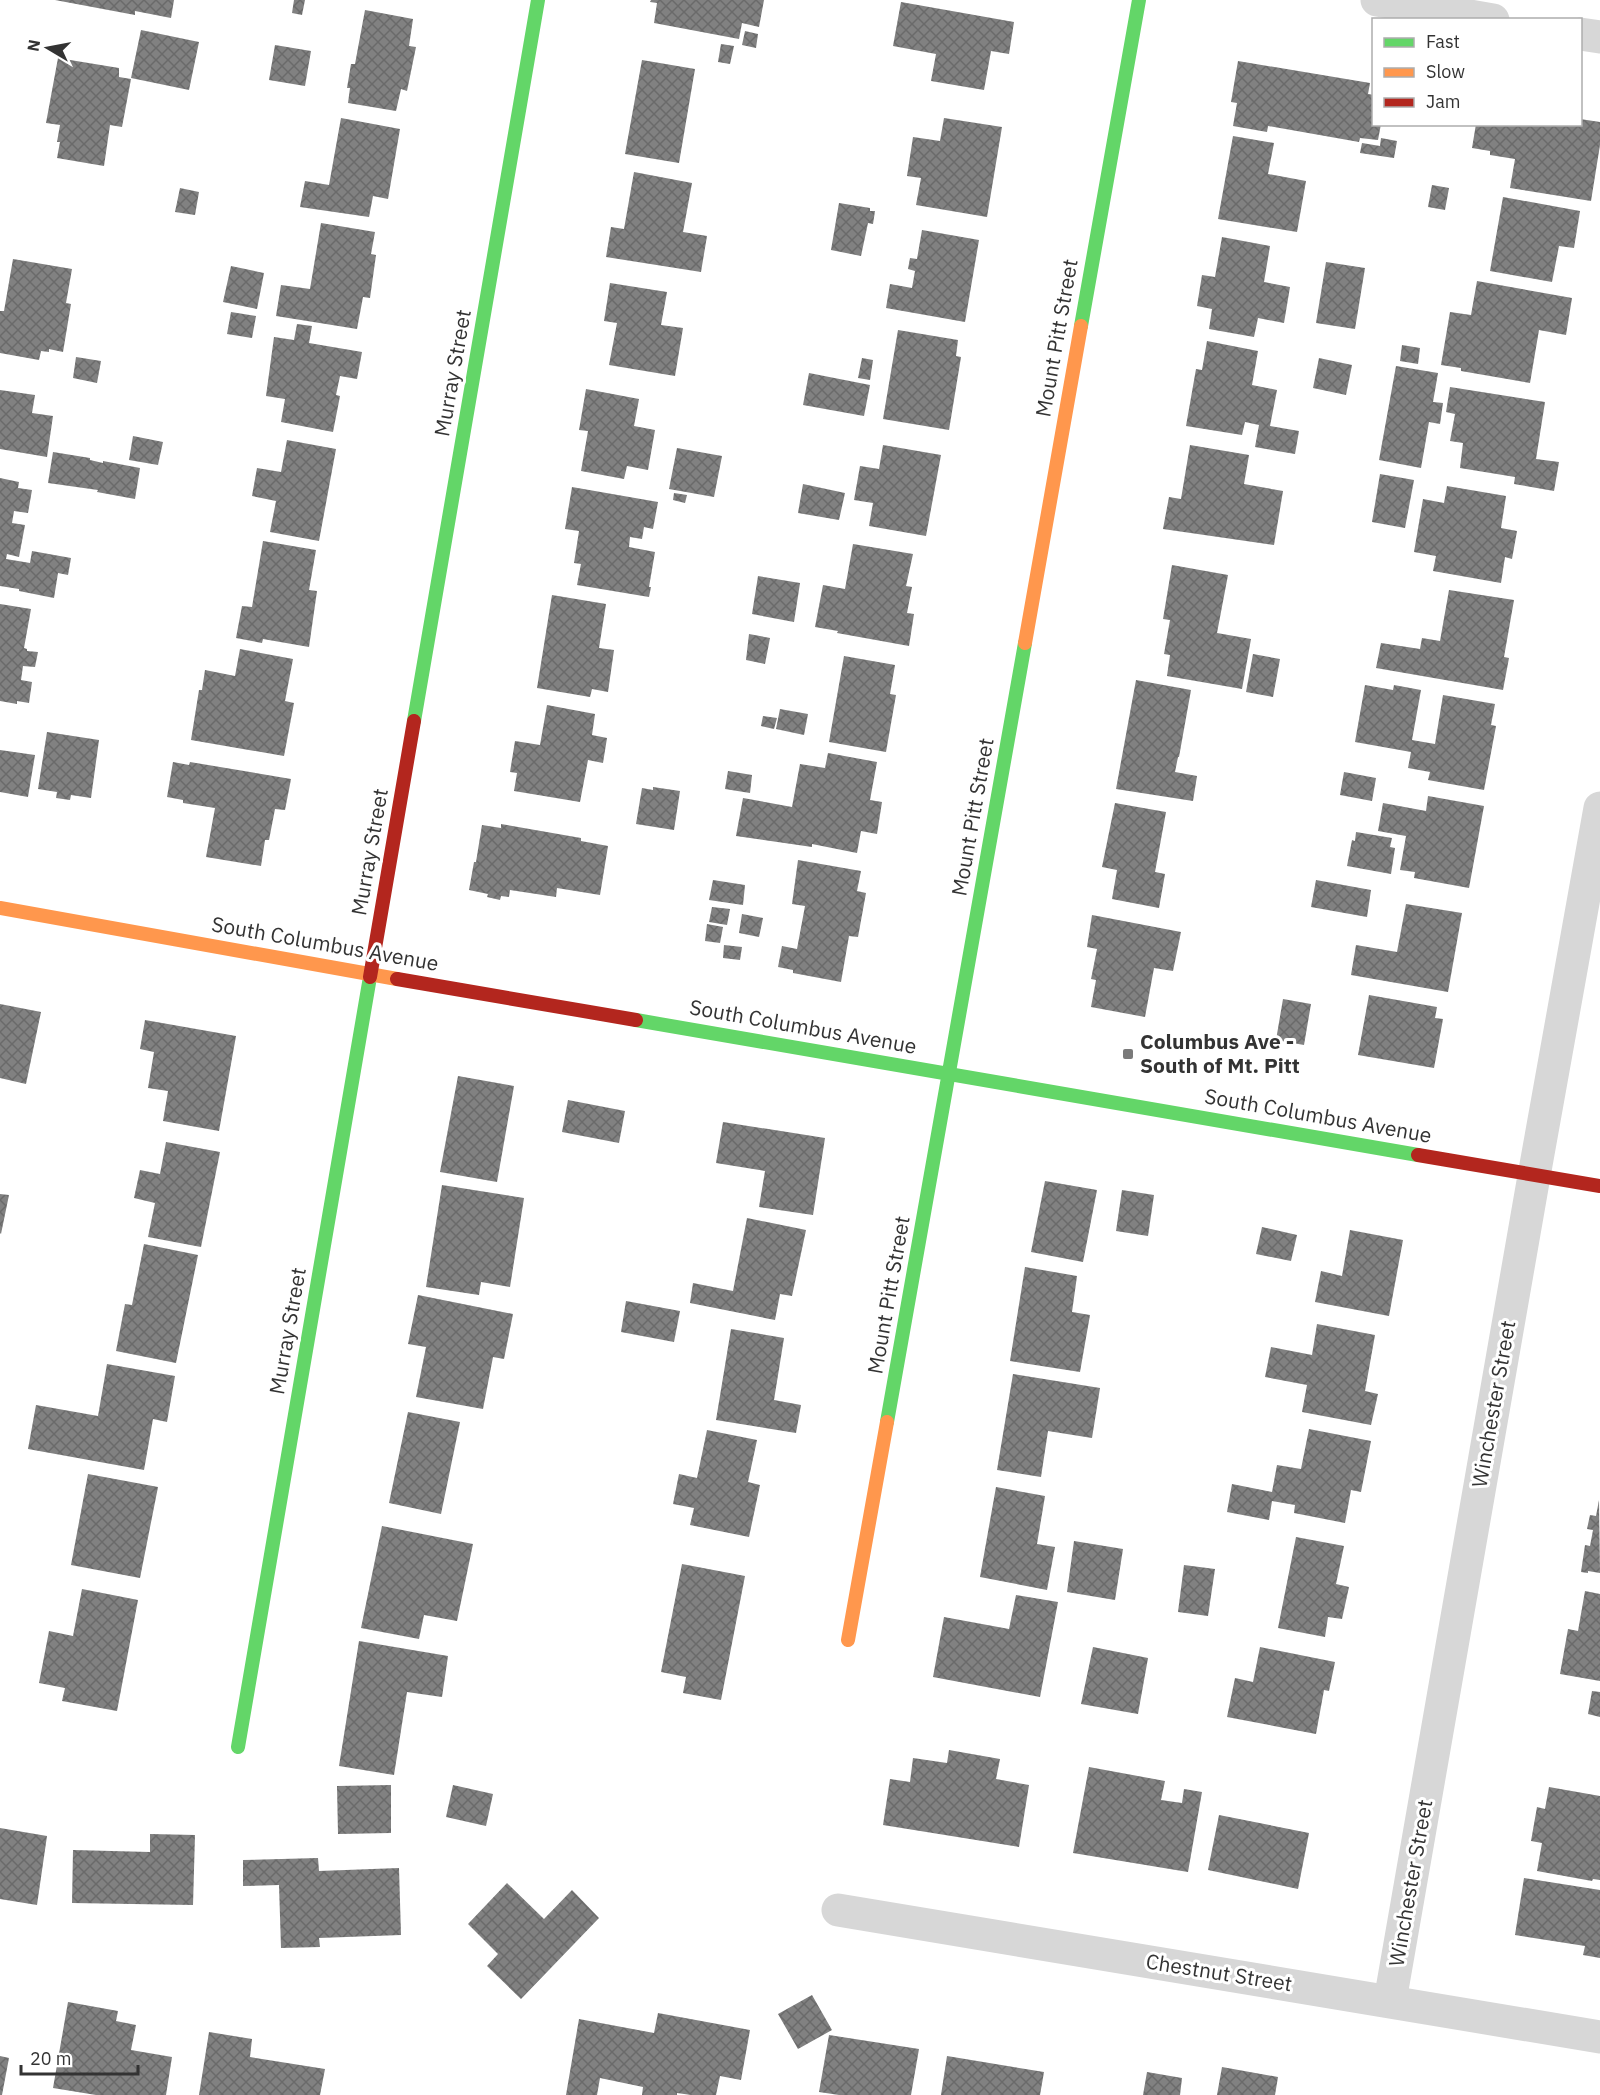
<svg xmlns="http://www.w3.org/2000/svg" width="1600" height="2095" font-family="'IBM Plex Sans',sans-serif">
<defs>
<pattern id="building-cross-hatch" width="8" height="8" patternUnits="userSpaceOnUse" patternTransform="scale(1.5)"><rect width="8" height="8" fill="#818181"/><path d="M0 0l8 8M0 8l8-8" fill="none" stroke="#6a6a6a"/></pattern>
</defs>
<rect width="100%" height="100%" fill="#fff"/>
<path fill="url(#building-cross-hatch)" d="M 55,0 L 174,0 L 171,18 L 135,11 L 135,15 Z
M 294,0 L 305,0 L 302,15 L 292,13 Z
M 651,0 L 764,0 L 759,27 L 742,23 L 739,39 L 654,23 L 657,3 L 650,2 Z
M 901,2 L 1014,22 L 1009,54 L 991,51 L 984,90 L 931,81 L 936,54 L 893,46 Z
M 365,10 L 413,19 L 409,46 L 416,47 L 407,91 L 401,89 L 396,111 L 348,103 L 350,88 L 347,88 L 351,64 L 355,64 Z
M 141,30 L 199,42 L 189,90 L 131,78 Z
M 745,31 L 758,34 L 756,48 L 742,45 Z
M 721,44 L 734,46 L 730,64 L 718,62 Z
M 275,45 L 311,51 L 305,86 L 269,80 Z
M 58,58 L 119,68 L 119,77 L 131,79 L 122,127 L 110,125 L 104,166 L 57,158 L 60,142 L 57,142 L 60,125 L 46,123 Z
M 642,60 L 695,69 L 679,163 L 625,154 Z
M 1238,61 L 1370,83 L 1368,94 L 1374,95 L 1374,124 L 1381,124 L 1378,140 L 1360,138 L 1359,142 L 1268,126 L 1267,132 L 1233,126 L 1237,103 L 1231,102 Z
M 341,118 L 400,129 L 388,199 L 373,196 L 369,217 L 300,207 L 305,181 L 329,185 Z
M 944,118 L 1002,127 L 987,217 L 916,205 L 921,178 L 907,176 L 913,137 L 940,141 Z
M 1580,119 L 1600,122 L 1600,145 L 1591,201 L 1510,188 L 1515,159 L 1490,155 L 1490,151 L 1472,148 L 1476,124 L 1580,124 Z
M 1233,136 L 1274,143 L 1268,174 L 1306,181 L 1297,232 L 1218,219 Z
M 1381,138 L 1397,141 L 1394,158 L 1360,153 L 1362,143 L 1380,146 Z
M 634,172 L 692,183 L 683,232 L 707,236 L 701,272 L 606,257 L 611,227 L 624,229 Z
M 1432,185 L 1449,188 L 1445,210 L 1428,207 Z
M 180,188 L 199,192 L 195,215 L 175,212 Z
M 1503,197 L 1580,211 L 1574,248 L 1559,246 L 1552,282 L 1490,271 Z
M 839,203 L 870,208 L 870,211 L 875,211 L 873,224 L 868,223 L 861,256 L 831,250 Z
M 321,223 L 375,232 L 371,254 L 376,255 L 370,298 L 363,297 L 357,329 L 276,316 L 281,285 L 310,289 Z
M 922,230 L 979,240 L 965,322 L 886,308 L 890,284 L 912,288 L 915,271 L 908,269 L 910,258 L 917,259 Z
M 1222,237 L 1270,246 L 1264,282 L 1290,287 L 1284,323 L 1258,318 L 1254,337 L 1209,329 L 1212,309 L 1197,306 L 1202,275 L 1215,277 Z
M 13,259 L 72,269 L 66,303 L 71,304 L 63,352 L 49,349 L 49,352 L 41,351 L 39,360 L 0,353 L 0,311 L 4,311 Z
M 1326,262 L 1365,268 L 1355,329 L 1316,323 Z
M 231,266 L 264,273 L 257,309 L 223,302 Z
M 1477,281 L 1572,298 L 1566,335 L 1539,330 L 1530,383 L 1461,371 L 1461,368 L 1441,365 L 1450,312 L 1471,315 Z
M 610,283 L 667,292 L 661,325 L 683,328 L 675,376 L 609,365 L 617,323 L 604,321 Z
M 231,312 L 256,316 L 252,338 L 227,334 Z
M 297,324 L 312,326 L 309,343 L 362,352 L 357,379 L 340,376 L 336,395 L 340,396 L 333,432 L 281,422 L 285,399 L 266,396 L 274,337 L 294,340 Z
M 898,330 L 958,340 L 956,356 L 961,357 L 949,430 L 883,419 Z
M 1207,341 L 1258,351 L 1252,385 L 1277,390 L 1270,426 L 1299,431 L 1295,454 L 1255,447 L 1259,425 L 1245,422 L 1242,435 L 1186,426 L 1196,369 L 1202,370 Z
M 1402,345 L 1420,348 L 1418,364 L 1400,361 Z
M 76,357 L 101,361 L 97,383 L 73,378 Z
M 862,358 L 873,360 L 870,380 L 858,378 Z
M 1319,358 L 1352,365 L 1346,395 L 1313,388 Z
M 1396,366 L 1438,373 L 1433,402 L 1443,403 L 1440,424 L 1429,422 L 1421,468 L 1379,460 Z
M 809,373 L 870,385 L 864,416 L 803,405 Z
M 1450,387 L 1545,402 L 1536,459 L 1559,462 L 1554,491 L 1514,484 L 1515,477 L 1460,468 L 1463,443 L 1450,441 L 1455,414 L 1446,412 Z
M 586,389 L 639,399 L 634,426 L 655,430 L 648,470 L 627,466 L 624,479 L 581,471 L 588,431 L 579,430 Z
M 0,390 L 35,395 L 32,413 L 53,416 L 47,457 L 0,449 Z
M 133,436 L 163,442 L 158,465 L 129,460 Z
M 287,440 L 336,449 L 319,541 L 270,532 L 276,501 L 252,496 L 257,468 L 281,472 Z
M 883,445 L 941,455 L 926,536 L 869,526 L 873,503 L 854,500 L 860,466 L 879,469 Z
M 1190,445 L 1249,455 L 1244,484 L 1283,491 L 1274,545 L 1163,529 L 1169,497 L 1181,499 Z
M 677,448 L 722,456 L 714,497 L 669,489 Z
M 53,452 L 90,458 L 90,460 L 103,463 L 103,461 L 140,468 L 135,499 L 97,492 L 98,490 L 48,483 Z
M 1380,474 L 1414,480 L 1405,528 L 1372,522 Z
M 0,478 L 19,482 L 18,488 L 32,490 L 28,513 L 14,511 L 12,523 L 25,525 L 19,557 L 7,554 L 6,559 L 30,563 L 32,551 L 71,558 L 68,575 L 58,573 L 54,598 L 19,591 L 19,589 L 0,586 Z
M 803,484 L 845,493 L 839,520 L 798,513 Z
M 1447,486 L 1506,496 L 1501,528 L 1517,531 L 1512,559 L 1505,557 L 1501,583 L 1433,571 L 1436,556 L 1414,552 L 1423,499 L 1444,503 Z
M 572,487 L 658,502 L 653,529 L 644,527 L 642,539 L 630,537 L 629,547 L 655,552 L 649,587 L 651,587 L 649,597 L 577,585 L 581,564 L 574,563 L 579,531 L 565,529 Z
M 674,493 L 687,495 L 685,503 L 673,500 Z
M 263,541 L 316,550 L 309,590 L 317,591 L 309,647 L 263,639 L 262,643 L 236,638 L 242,606 L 252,607 Z
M 853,544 L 913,554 L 906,586 L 912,587 L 907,613 L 914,614 L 909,646 L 837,633 L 838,631 L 815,627 L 823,585 L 845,589 Z
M 1172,565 L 1228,575 L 1217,633 L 1251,639 L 1242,689 L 1167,676 L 1170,655 L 1164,654 L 1170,620 L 1163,619 Z
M 758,576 L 800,583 L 794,622 L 752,614 Z
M 1449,590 L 1514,600 L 1504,657 L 1509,658 L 1503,690 L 1376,668 L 1381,643 L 1420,649 L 1422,638 L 1440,641 Z
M 552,595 L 606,604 L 599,648 L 614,650 L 608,692 L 592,689 L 590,697 L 537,688 Z
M 0,604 L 31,609 L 24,648 L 27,649 L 27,651 L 38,652 L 35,667 L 23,666 L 21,680 L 32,682 L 29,703 L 17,701 L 17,704 L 0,701 Z
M 749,634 L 770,638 L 765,664 L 746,660 Z
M 240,649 L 293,659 L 285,701 L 294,703 L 284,756 L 191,740 L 199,690 L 202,690 L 205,670 L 235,676 Z
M 1253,654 L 1280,659 L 1273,697 L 1246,692 Z
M 844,656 L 895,665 L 890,694 L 896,695 L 886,752 L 829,742 Z
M 1136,680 L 1191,690 L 1179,757 L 1178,757 L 1175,772 L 1197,776 L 1193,801 L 1116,789 Z
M 1365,685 L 1393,690 L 1394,685 L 1421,690 L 1412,740 L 1435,744 L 1443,695 L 1495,704 L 1491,725 L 1496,726 L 1484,790 L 1428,780 L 1430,772 L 1408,768 L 1411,752 L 1355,742 Z
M 547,705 L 595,714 L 592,735 L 607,738 L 603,763 L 588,760 L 580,802 L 514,791 L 517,773 L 510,772 L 515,741 L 540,745 Z
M 780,709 L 808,714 L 804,735 L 776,729 Z
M 763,716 L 777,718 L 774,729 L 761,726 Z
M 47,732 L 99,740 L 91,798 L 71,795 L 70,800 L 56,798 L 57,792 L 38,789 Z
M 0,750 L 35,755 L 28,797 L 0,792 Z
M 828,753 L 877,762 L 870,800 L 882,802 L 877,834 L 861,831 L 857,853 L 812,844 L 812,847 L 736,836 L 743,798 L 792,807 L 800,764 L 825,768 Z
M 173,762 L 189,765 L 190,762 L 291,779 L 285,810 L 275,809 L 269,840 L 265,840 L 261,866 L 206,857 L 215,808 L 183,803 L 183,800 L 167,797 Z
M 728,771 L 752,775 L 750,793 L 725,789 Z
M 1344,772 L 1376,778 L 1372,801 L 1340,795 Z
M 653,787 L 680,791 L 674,830 L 636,824 L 642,788 L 653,790 Z
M 1428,796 L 1484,806 L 1469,888 L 1414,878 L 1415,872 L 1400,870 L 1406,836 L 1378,831 L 1383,803 L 1426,811 Z
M 1115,803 L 1166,812 L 1155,872 L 1165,874 L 1159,908 L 1112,899 L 1117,870 L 1102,867 Z
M 501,824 L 581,838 L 581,841 L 608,846 L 600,895 L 557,888 L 556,897 L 510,890 L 509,897 L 501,896 L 500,900 L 487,897 L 488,894 L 469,890 L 474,862 L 476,862 L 482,825 L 501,828 Z
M 1356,832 L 1392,838 L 1390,847 L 1395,848 L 1391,874 L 1347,866 L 1352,840 L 1355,841 Z
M 798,860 L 861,871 L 857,891 L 866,893 L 858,937 L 849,936 L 841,982 L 793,973 L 793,970 L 778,967 L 782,946 L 797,949 L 805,906 L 792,904 Z
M 713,880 L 745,885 L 743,905 L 709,900 Z
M 1316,880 L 1371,890 L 1367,917 L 1311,907 Z
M 1406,904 L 1462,913 L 1448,992 L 1351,975 L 1356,945 L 1397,952 Z
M 712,907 L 730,909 L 727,925 L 709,922 Z
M 742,914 L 763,918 L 759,937 L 739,933 Z
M 1092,915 L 1181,932 L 1173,971 L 1154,968 L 1145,1017 L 1091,1007 L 1096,980 L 1091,979 L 1097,949 L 1087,947 Z
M 707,924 L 723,927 L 720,943 L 705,941 Z
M 724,945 L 742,947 L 740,960 L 723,958 Z
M 1369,995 L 1437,1007 L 1435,1018 L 1443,1019 L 1434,1068 L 1358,1055 Z
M 1283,999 L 1311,1004 L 1304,1045 L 1276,1040 Z
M 0,1004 L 41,1012 L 26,1084 L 0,1078 Z
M 145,1020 L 236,1036 L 219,1131 L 163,1121 L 168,1091 L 148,1088 L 154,1052 L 140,1049 Z
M 458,1076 L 514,1086 L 497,1182 L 440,1172 Z
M 568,1100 L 625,1111 L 619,1143 L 562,1132 Z
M 723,1122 L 825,1138 L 813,1215 L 759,1207 L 765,1171 L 716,1163 Z
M 166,1142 L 220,1152 L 201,1247 L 148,1237 L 155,1203 L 134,1198 L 140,1170 L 160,1174 Z
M 1045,1181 L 1097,1190 L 1083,1262 L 1031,1252 Z
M 442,1185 L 524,1198 L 510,1287 L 481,1282 L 479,1295 L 426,1287 Z
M 1122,1190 L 1154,1195 L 1148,1236 L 1116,1231 Z
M 0,1194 L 9,1195 L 1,1234 L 0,1233 Z
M 747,1218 L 806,1230 L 792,1296 L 780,1294 L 775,1320 L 690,1303 L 693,1283 L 733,1291 Z
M 1262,1227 L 1297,1235 L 1291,1261 L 1256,1254 Z
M 1350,1230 L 1403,1240 L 1389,1316 L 1315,1302 L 1321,1271 L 1342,1276 Z
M 144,1244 L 198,1255 L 176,1363 L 116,1351 L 125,1304 L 132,1305 Z
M 1025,1267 L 1077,1276 L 1072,1312 L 1090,1315 L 1080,1372 L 1010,1361 Z
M 418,1295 L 513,1314 L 504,1359 L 493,1357 L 483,1409 L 416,1397 L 426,1347 L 408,1344 Z
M 626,1301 L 680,1311 L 674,1342 L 621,1332 Z
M 1317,1324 L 1375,1335 L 1365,1391 L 1378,1394 L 1371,1425 L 1302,1412 L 1307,1385 L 1265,1377 L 1271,1347 L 1312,1355 Z
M 731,1329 L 784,1338 L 774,1400 L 801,1405 L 796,1433 L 716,1420 Z
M 107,1364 L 175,1376 L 167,1422 L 153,1419 L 144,1470 L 28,1449 L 36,1405 L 98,1416 Z
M 1013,1374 L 1100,1388 L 1092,1438 L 1048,1431 L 1041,1477 L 997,1470 Z
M 408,1412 L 460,1422 L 441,1514 L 389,1503 Z
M 1309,1429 L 1371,1441 L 1361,1492 L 1351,1490 L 1345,1523 L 1294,1513 L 1295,1505 L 1272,1501 L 1269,1520 L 1227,1512 L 1232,1484 L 1272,1492 L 1277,1465 L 1301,1469 Z
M 707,1430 L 757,1440 L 748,1482 L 760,1485 L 749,1537 L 690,1525 L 694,1508 L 673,1504 L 679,1474 L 697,1478 Z
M 88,1474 L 158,1487 L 140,1578 L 71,1565 Z
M 996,1487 L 1045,1496 L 1037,1544 L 1055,1547 L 1047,1590 L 980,1577 Z
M 1599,1500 L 1600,1573 L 1588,1571 L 1588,1573 L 1581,1572 L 1585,1545 L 1590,1546 L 1593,1530 L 1587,1529 L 1590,1515 L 1596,1516 Z
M 382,1526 L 473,1544 L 457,1621 L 424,1615 L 419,1639 L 361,1628 Z
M 1296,1537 L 1344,1546 L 1336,1584 L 1349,1587 L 1342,1619 L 1328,1617 L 1325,1637 L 1278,1628 Z
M 1074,1541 L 1123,1549 L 1115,1600 L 1067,1592 Z
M 682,1564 L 745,1576 L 721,1700 L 683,1693 L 686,1677 L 661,1672 Z
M 1184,1565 L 1215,1569 L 1208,1616 L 1178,1612 Z
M 82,1589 L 138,1600 L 117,1711 L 62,1701 L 65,1688 L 39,1683 L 49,1631 L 73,1636 Z
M 1585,1591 L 1600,1594 L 1600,1681 L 1560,1674 L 1568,1629 L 1578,1631 Z
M 1016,1595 L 1058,1602 L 1040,1697 L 933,1677 L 944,1617 L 1009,1629 Z
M 359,1641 L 448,1656 L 442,1697 L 407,1692 L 394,1775 L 339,1766 Z
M 1093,1647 L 1148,1658 L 1138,1714 L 1081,1704 Z
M 1260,1647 L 1335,1662 L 1329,1691 L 1324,1690 L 1316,1734 L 1227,1717 L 1235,1678 L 1253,1682 Z
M 1592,1691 L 1600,1692 L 1600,1717 L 1588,1714 Z
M 949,1750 L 1000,1759 L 996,1779 L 1029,1785 L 1019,1847 L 883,1825 L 890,1779 L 910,1782 L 913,1758 L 947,1763 Z
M 1089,1767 L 1165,1781 L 1161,1800 L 1182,1803 L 1184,1789 L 1202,1792 L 1188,1872 L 1073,1853 Z
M 391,1785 L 391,1833 L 338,1834 L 337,1786 Z
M 453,1785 L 493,1794 L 486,1826 L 446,1817 Z
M 1549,1787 L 1600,1796 L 1600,1880 L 1593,1879 L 1592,1881 L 1537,1871 L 1542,1843 L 1531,1841 L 1537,1807 L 1545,1809 Z
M 1219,1815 L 1309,1833 L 1298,1889 L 1208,1870 Z
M 0,1828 L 47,1836 L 37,1905 L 0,1899 Z
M 150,1834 L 195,1835 L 193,1905 L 72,1903 L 73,1850 L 150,1852 Z
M 318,1858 L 319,1871 L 399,1868 L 401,1935 L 319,1938 L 320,1947 L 281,1948 L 279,1885 L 243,1886 L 243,1860 Z
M 1524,1878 L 1600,1890 L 1600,1958 L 1583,1955 L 1585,1946 L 1515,1935 Z
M 507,1883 L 544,1919 L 572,1890 L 599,1918 L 521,1999 L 487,1966 L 498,1954 L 468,1924 Z
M 812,1995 L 832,2030 L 798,2049 L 778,2014 Z
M 68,2002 L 118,2011 L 116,2021 L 136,2025 L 131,2050 L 172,2057 L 166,2095 L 96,2095 L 53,2088 Z
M 658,2013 L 750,2030 L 741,2080 L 720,2076 L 716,2095 L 691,2095 L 677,2093 L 677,2095 L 642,2095 L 643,2087 L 600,2078 L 597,2095 L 566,2095 L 579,2019 L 654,2033 Z
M 209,2032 L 252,2039 L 250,2057 L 325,2069 L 320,2095 L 199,2095 Z
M 829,2035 L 919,2049 L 911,2095 L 839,2095 L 819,2092 Z
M 0,2056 L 9,2058 L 2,2095 L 0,2095 Z
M 947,2056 L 1044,2072 L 1040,2095 L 941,2095 Z
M 1222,2067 L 1278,2077 L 1275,2095 L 1217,2095 Z
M 1147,2072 L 1182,2078 L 1180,2095 L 1143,2095 Z"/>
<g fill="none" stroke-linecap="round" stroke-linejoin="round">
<path stroke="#d7d7d7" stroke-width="33" d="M 1377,0 L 1493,20
M 1580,34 L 1600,37
M 838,1910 L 1600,2037
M 1390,2001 L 1534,1176 L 1600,808"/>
<path stroke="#63d668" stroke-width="14" d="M 1081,326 L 1139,0
M 414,721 L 538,0
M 636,1020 L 1418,1155
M 887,1422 L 1025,643
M 238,1747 L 370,977"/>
<path stroke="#ff974d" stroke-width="14" d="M 1025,643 L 1081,326
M 0,908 L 397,979
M 848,1640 L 887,1422"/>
<path stroke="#b3261e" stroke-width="14" d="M 370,977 L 414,721
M 397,979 L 636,1020
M 1418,1155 L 1600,1186"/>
</g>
<rect fill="#7a7a7a" stroke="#fff" stroke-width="2" x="1122" y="1048" width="12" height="12" rx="3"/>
<g text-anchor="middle" stroke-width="6" stroke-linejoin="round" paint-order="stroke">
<g font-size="21" fill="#333" stroke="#fff">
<text transform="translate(1057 338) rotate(-80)" y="7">Mount Pitt Street</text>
<text transform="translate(453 373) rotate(-80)" y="7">Murray Street</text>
<text transform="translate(973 817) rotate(-80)" y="7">Mount Pitt Street</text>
<text transform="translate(370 852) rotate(-80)" y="7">Murray Street</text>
<text transform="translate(325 944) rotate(10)" y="7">South Columbus Avenue</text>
<text transform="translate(803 1027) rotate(10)" y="7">South Columbus Avenue</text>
<text transform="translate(1318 1116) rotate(10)" y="7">South Columbus Avenue</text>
<text transform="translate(889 1295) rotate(-80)" y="7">Mount Pitt Street</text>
<text transform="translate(288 1331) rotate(-80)" y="7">Murray Street</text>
<text transform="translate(1494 1404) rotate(-80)" y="7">Winchester Street</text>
<text transform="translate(1411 1883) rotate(-80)" y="7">Winchester Street</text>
<text transform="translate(1219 1973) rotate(9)" y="7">Chestnut Street</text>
</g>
<g font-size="21" font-weight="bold" fill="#333" stroke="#fff" text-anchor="start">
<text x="1140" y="1049">Columbus Ave -<tspan x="1140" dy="24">South of Mt. Pitt</tspan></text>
</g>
</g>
<rect x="1372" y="18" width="210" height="108" fill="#ffffff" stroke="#adadad" stroke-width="1.5"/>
<rect x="1384" y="38" width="30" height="9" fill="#63d668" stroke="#adadad" stroke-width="1.5"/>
<text x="1426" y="48" font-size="18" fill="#333333">Fast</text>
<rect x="1384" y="68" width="30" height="9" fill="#ff974d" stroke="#adadad" stroke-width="1.5"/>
<text x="1426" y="78" font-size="18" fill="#333333">Slow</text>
<rect x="1384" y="98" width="30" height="9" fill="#b3261e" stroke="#adadad" stroke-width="1.5"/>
<text x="1426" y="108" font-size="18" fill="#333333">Jam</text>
<g transform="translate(48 48) rotate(280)" stroke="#ffffff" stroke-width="4.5" paint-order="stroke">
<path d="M0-4.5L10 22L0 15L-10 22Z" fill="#333333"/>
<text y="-9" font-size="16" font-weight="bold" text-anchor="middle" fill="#333333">N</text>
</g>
<path d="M21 2065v9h117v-9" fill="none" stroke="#333333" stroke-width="3"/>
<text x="30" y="2065" font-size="18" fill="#333333" stroke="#ffffff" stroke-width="4.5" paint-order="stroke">20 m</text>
</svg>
